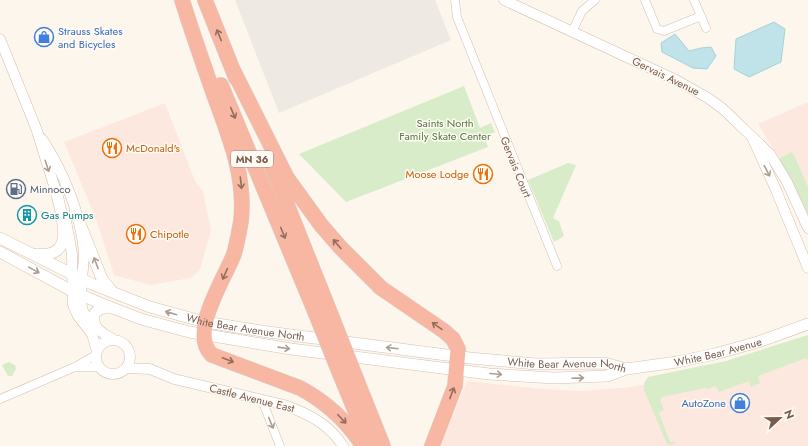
<svg xmlns="http://www.w3.org/2000/svg" width="808" height="446" viewBox="0 0 808 446" font-family="Jost,sans-serif">
<style>
.commercial{fill:#fde8e0}
.industrial{fill:#efe9e4}
.green{fill:#d8ecc9}
.water{fill:#bfe3e8;stroke:#a5d3da}
.lines{fill:none;stroke-linecap:round;stroke-linejoin:round}
.minor-casing{stroke:#d1beb0;stroke-width:9}
.tertiary-casing{stroke:#d1beb0;stroke-width:11}
.secondary-casing{stroke:#d6c0b0;stroke-width:12}
.motorway-casing{stroke:#dad1cd;stroke-width:16}
.minor{stroke:#fff;stroke-width:8}
.tertiary{stroke:#fff;stroke-width:10}
.secondary{stroke:#fff;stroke-width:11}
.motorway{stroke:#f7b7a3;stroke-width:15}
.motorway-bridge-casing{stroke:#dad1cd;stroke-width:16;stroke-linecap:butt}
.motorway-bridge{stroke:#f7b7a3;stroke-width:15}
.oneway{stroke:#936e5e}
.oneway2{stroke:#af9d94}
.labels{text-anchor:middle;stroke-width:3;stroke-linejoin:round;paint-order:stroke}
.shield{fill:#fffaf3;stroke:#a28b7f;stroke-width:1}
.shield-label{font-size:10px;font-weight:bold;fill:#7a5c4d}
.shop-label{font-size:11px;fill:#366cbe;stroke:#fffaf3;text-anchor:start}
.street-label{font-size:11px;fill:#7a5c4d;stroke:#fffaf3}
.park-label{font-size:11px;fill:#537a41;stroke:#fffaf3}
.food-label{font-size:11px;fill:#c56008;stroke:#fffaf3;text-anchor:start}
.service-label{font-size:11px;fill:#4e5e75;stroke:#fffaf3;text-anchor:start}
.culture-label{font-size:11px;fill:#0d838f;stroke:#fffaf3;text-anchor:start}
</style>
<rect width="100%" height="100%" fill="#fdf6ec"/>
<path class="commercial" d="M808,102V217L795,184L758,124Z
M165,103L195,181L203,191L211,230L200,270L191,278L150,285L114,275L96,219L64,142Z
M808,341V446H440L467,381L542,389L580,391L623,388L672,380Z"/>
<path class="industrial" d="M235,0H435L451,40L279,113Z"/>
<path class="green" d="M464,86L480,128L491,123L495,132L484,137L488,147L346,202L299,154Z
M791,152L794,155L808,187V214L779,159Z
M568,163L576,165L553,218L559,221L564,236L554,242L528,180Z
M808,335V361L806,358L758,376L760,383L751,387L749,381L719,392L716,386L708,389L705,388L662,397L660,400L664,410L659,413L670,442H677L671,445L667,444L644,390V383L648,377L726,361Z
M9,362L15,365L16,369L12,376H8L2,365Z"/>
<path class="water" d="M774,22L785,29L781,62L749,77L734,69L736,39Z
M675,34L689,51L701,48L711,47L716,56L707,69L693,68L662,52L661,43Z"/>
<g class="lines">
<g class="minor-casing">
<path id="minor" d="M455,0L457,17L557,266
M645,0L657,29L664,31L701,16
M694,0L706,28
M572,32L582,11L595,0
M75,367H99
M0,399L75,367L96,355
M262,400L280,446"/>
</g>
<g class="tertiary-casing">
<path id="tertiary" d="M504,0L676,80L708,98L723,109L770,154L787,182L808,228
M0,39L36,128L58,198
M752,137L776,190L808,268
M42,139C63,171 81,213 84,253C84,269 78,297 83,311C88,323 103,334 114,340
M66,221L72,254L73,305L78,316L92,334L97,351
M96 357a17 17 0 1 1 34 0a17 17 0 1 1-34 0Z
M127,368L150,369L174,379L284,405C309,414 329,424 343,446"/>
</g>
<g class="secondary-casing">
<g id="secondary">
<path d="M75,211L102,279L111,290"/>
<path id="s1" d="M0,238L92,284L117,294L150,307L205,322L268,332L470,358L537,364L605,363L626,369"/>
<path id="s2" d="M0,252L72,291L100,303L141,319L189,332L291,349L489,374L554,378L607,376L626,369L677,362L715,354L758,342L808,324"/>
<path d="M37,254C78,259 61,213 56,191"/>
<path d="M96,327C89,314 97,308 110,307"/>
</g>
</g>
<g class="motorway-casing">
<path id="motorway" d="M182,0C192,32 203,63 214,95C229,136 246,177 241,221C239,232 237,244 234,254C225,278 188,333 212,355L300,388C326,402 347,421 363,446
M205,0L236,78
M233,70L287,178L321,225L340,247L381,288L444,331L453,339L458,349L455,386L432,446
M221,85L318,319
M272,167L333,320
M340,374L368,442
M355,376L383,446"/>
</g>
<use href="#minor" class="minor"/>
<use href="#tertiary" class="tertiary"/>
<use href="#secondary" class="secondary"/>
<use href="#motorway" class="motorway"/>
<g class="motorway-bridge-casing">
<path id="motorway-bridge" d="M318,319L340,374
M333,320L355,376"/>
</g>
<use href="#motorway-bridge" class="motorway-bridge"/>
</g>
<defs><path id="oneway-shaft" d="M-6 0H5M1.5-3L5.5 0L1.5 3" fill="none" stroke-width="1.6" stroke-linecap="round" stroke-linejoin="round"/></defs>
<g class="oneway">
<use href="#oneway-shaft" transform="translate(219 35) rotate(-112)"/>
<use href="#oneway-shaft" transform="translate(233 113) rotate(67)"/>
<use href="#oneway-shaft" transform="translate(241 183) rotate(83)"/>
<use href="#oneway-shaft" transform="translate(283 233) rotate(68)"/>
<use href="#oneway-shaft" transform="translate(337 244) rotate(-131)"/>
<use href="#oneway-shaft" transform="translate(225 274) rotate(114)"/>
<use href="#oneway-shaft" transform="translate(437 326) rotate(-145)"/>
<use href="#oneway-shaft" transform="translate(228 360) rotate(21)"/>
<use href="#oneway-shaft" transform="translate(452 393) rotate(-69)"/>
<use href="#oneway-shaft" transform="translate(342 419) rotate(46)"/>
</g>
<g class="oneway2">
<use href="#oneway-shaft" transform="translate(47 166) rotate(72)"/>
<use href="#oneway-shaft" transform="translate(767 171) rotate(63)"/>
<use href="#oneway-shaft" transform="translate(96 263) rotate(-111)"/>
<use href="#oneway-shaft" transform="translate(34 270) rotate(29)"/>
<use href="#oneway-shaft" transform="translate(171 313) rotate(-164)"/>
<use href="#oneway-shaft" transform="translate(284 348) rotate(8)"/>
<use href="#oneway-shaft" transform="translate(392 348) rotate(-173)"/>
<use href="#oneway-shaft" transform="translate(496 374) rotate(5)"/>
<use href="#oneway-shaft" transform="translate(578 378) rotate(-2)"/>
<use href="#oneway-shaft" transform="translate(271 423) rotate(68)"/>
</g>
<defs>
<g id="shop-ring" transform="scale(1)"><circle r="9.5" fill="#fffaf3" stroke="#3f7fe0" stroke-width="1.5"/><path d="M-5-2.5h2.3a2.7 3.5 0 0 1 5.4 0H5L5.5 6h-11ZM-1.5-2.5h3a1.5 2.3 0 0 0-3 0Z" fill="#3f7fe0"/></g>
<g id="restaurant-ring" transform="scale(1)"><circle r="9.5" fill="#fffaf3" stroke="#e8710a" stroke-width="1.5"/><path d="M-5-6h1v4h1v-4h1v4h1v-4h1v5L-1.5 .5V6h-2V.5L-5-1ZM5-6V6H3V1.5H1.5Q1.5-4 5-6Z" fill="#e8710a"/></g>
<g id="fuel-ring" transform="scale(1)"><circle r="9.5" fill="#fffaf3" stroke="#5c6f8a" stroke-width="1.5"/><path d="M-5.5-6h7V0h2V4h1.3V-2.5L3-4.5l.8-.8L6-3V5H2.5V1h-1V6h-7ZM-4.2-4.7v3.2H.2V-4.7Z" fill="#5c6f8a"/></g>
<g id="building-ring" transform="scale(1)"><circle r="9.5" fill="#fffaf3" stroke="#0f9aa8" stroke-width="1.5"/><path d="M-4-6H4V6H1V3H-1V6H-4ZM-2.5-4.3h1.7v1.8h-1.7ZM.8-4.3h1.7v1.8H.8ZM-2.5-1h1.7V.8h-1.7ZM.8-1h1.7V.8H.8Z" fill="#0f9aa8"/></g>
</defs>
<g fill-rule="evenodd">
<use href="#shop-ring" x="44" y="37"/>
<use href="#restaurant-ring" x="112" y="148"/>
<use href="#restaurant-ring" x="483" y="174"/>
<use href="#fuel-ring" x="16" y="189"/>
<use href="#building-ring" x="27" y="215"/>
<use href="#restaurant-ring" x="136" y="234"/>
<use href="#shop-ring" x="740" y="403"/>
</g>
<g class="labels">
<rect class="shield" x="231" y="151" width="42" height="16" rx="3"/>
<g class="shield-label">
<text x="252" y="163">MN 36</text>
</g>
<g class="shop-label">
<text x="58" y="35">Strauss Skates<tspan x="58" dy="13">and Bicycles</tspan></text>
<text x="726" y="407" text-anchor="end">AutoZone</text>
</g>
<g class="street-label">
<text transform="translate(666 76) rotate(26)" y="4">Gervais Avenue</text>
<text transform="translate(516 167) rotate(68)" y="4">Gervais Court</text>
<text dy="4" stroke="none"><textPath href="#s1" startOffset="263">White Bear Avenue North</textPath></text>
<text dy="4" stroke="none"><textPath href="#s2" startOffset="741">White Bear Avenue</textPath></text>
<text dy="4" stroke="none"><textPath href="#s1" startOffset="587">White Bear Avenue North</textPath></text>
<text transform="translate(252 398) rotate(14)" y="4">Castle Avenue East</text>
</g>
<g class="park-label">
<text x="445" y="127">Saints North<tspan x="445" dy="13">Family Skate Center</tspan></text>
</g>
<g class="food-label">
<text x="126" y="152">McDonald's</text>
<text x="469" y="178" text-anchor="end">Moose Lodge</text>
<text x="150" y="238">Chipotle</text>
</g>
<g class="service-label">
<text x="30" y="193">Minnoco</text>
</g>
<g class="culture-label">
<text x="41" y="219">Gas Pumps</text>
</g>
</g>
<g transform="translate(780 418) rotate(68)" stroke="#fffaf3" stroke-width="3" paint-order="stroke">
<path d="M0-3L7 15L0 10L-7 15Z" fill="#7a5c4d"/>
<text y="-6" font-size="11" font-weight="bold" text-anchor="middle" fill="#7a5c4d">N</text>
</g>
</svg>
